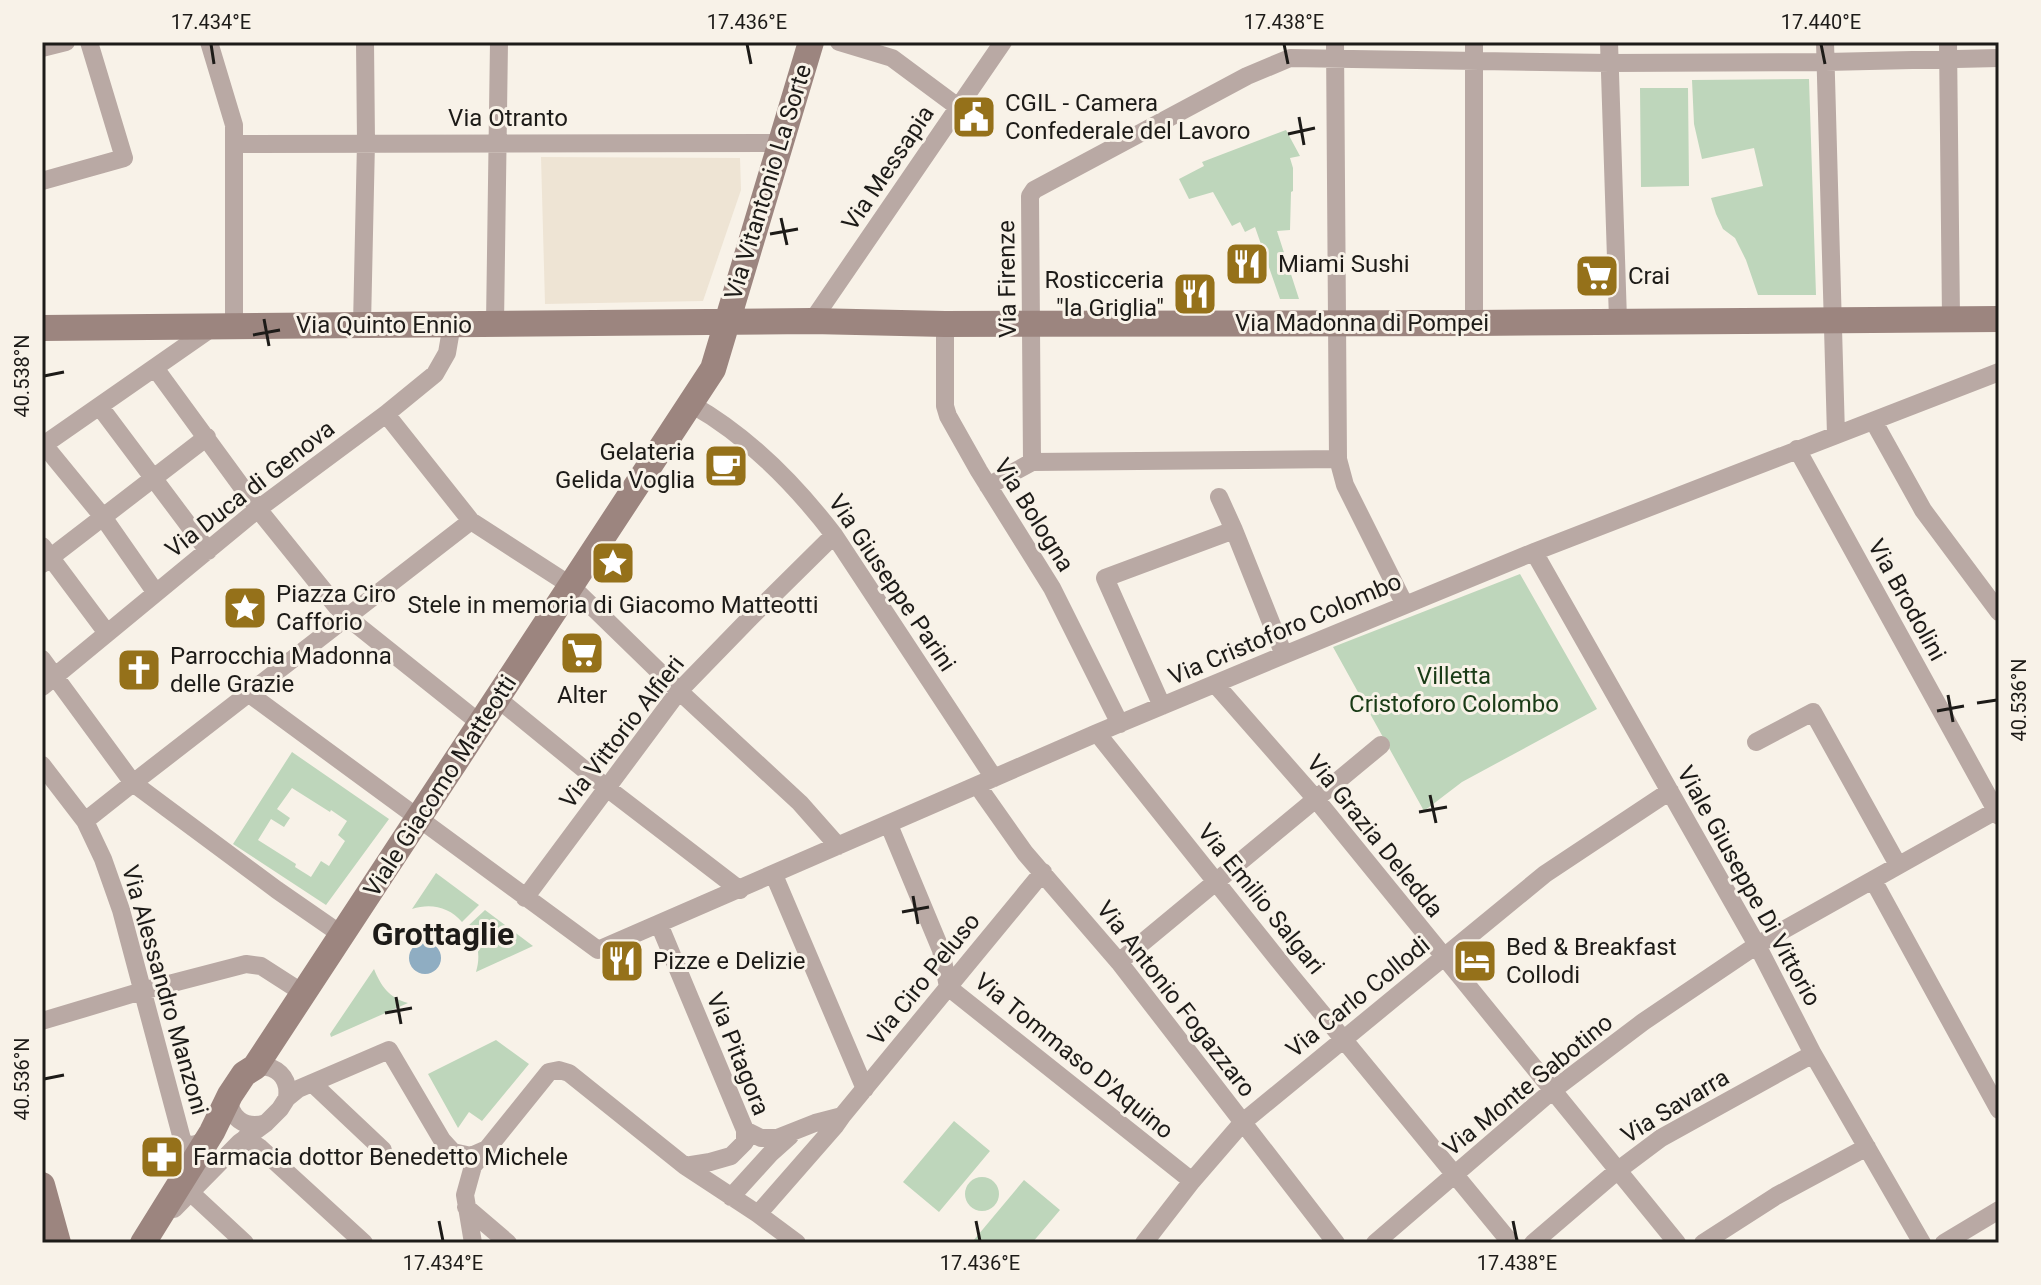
<svg xmlns="http://www.w3.org/2000/svg" width="2041" height="1285" viewBox="0 0 2041 1285" font-family="Roboto,sans-serif">
<style>
.built{fill:#eee4d4}
.green{fill:#bed6bb;fill-rule:evenodd}
.water{fill:#8fadc2}
.lines{fill:none;stroke-linecap:round;stroke-linejoin:round}
.street{stroke:#b9a9a4;stroke-width:18}
.secondary{stroke:#9c857f;stroke-width:26}
.ticks{fill:none;stroke:#1d1b18;stroke-width:3}
.labels{text-anchor:middle;stroke-width:6;stroke-linejoin:round;paint-order:stroke}
.poi-label{font-size:24px;fill:#1d1b18;stroke:#f8f2e8;text-anchor:start}
.street-label{font-size:24px;fill:#1d1b18;stroke:#f8f2e8}
.park-label{font-size:24px;fill:#193b16;stroke:#f8f2e8}
.district-label{font-size:32px;font-weight:bold;fill:#1d1b18;stroke:#f8f2e8}
.neatline{fill:none;stroke:#1d1b18;stroke-width:3}
.ticks-label{font-size:20px;text-anchor:middle;fill:#1d1b18}
</style>
<rect width="100%" height="100%" fill="#f8f2e8"/>
<path class="built" d="M541,157L740,158L741,190L703,301L545,304Z"/>
<path class="green" d="M1809,79L1816,295H1758L1746,260L1735,238L1723,229L1716,214L1711,198L1763,186L1754,148L1702,159L1694,124L1692,80Z
M1640,88H1688L1689,186L1641,187Z
M1286,130L1300,156L1290,158L1293,168V191L1291,192L1290,230L1277,231L1299,299H1280L1255,227L1245,232L1240,222L1232,226L1213,192L1189,199L1179,179L1204,166L1202,162Z
M1520,574L1597,709L1462,782L1424,811L1333,647Z
M292,752L389,819L326,905L233,844ZM292,788L330,812L331,810L347,821L338,835L345,841L329,866L321,861L311,877L295,867L296,864L258,840L271,819L284,827L290,818L277,809Z
M436,873L479,905L462,922C449,907 431,903 412,909Z
M485,910L533,946L476,972C481,955 478,941 467,927Z
M374,969C381,986 389,998 408,1003L331,1037L330,1034Z
M496,1040L529,1064L482,1121L469,1112L458,1128L428,1074Z
M954,1121L990,1151L939,1212L903,1182Z
M965 1194a17 17 0 1 1 34 0a17 17 0 1 1-34 0Z
M1024,1180L1060,1210L1032,1243H976L973,1241Z"/>
<path class="water" d="M409 958a16 16 0 1 1 32 0a16 16 0 1 1-32 0Z"/>
<g class="lines">
<path class="street" d="M209,42L234,125V326
M839,42L892,58L958,107
M1335,42L1338,459L1345,485L1405,605
M1609,42L1618,320
M1825,42L1836,435
M1948,42L1951,319
M42,48L66,42
M235,144L780,143
M42,181L124,158L89,42
M812,321L1003,42
M1474,323V42
M495,324L499,42
M945,324V406L948,416L979,471L1052,588L1120,724
M362,325L366,142L365,42
M155,368L258,509L337,607L347,617L481,724
M691,404C748,436 795,484 834,535L994,778
M100,407L208,551
M386,414L471,521L570,585L679,691L800,803L838,846
M1874,422L1923,510L1999,612
M44,445L103,517L156,593
M42,446L213,327
M1797,449L1999,816
M1338,459L1032,462L1030,196L1034,190L1247,76L1290,58L1610,63L1826,62L1999,58
M988,486L1032,462
M1219,497L1234,530
M42,546L107,633
M1534,552L1757,945L1813,1054L1922,1243
M42,564L207,437
M42,659L133,783L85,821L42,765
M1216,685L1315,798L1677,1243
M42,687L258,509L386,414L435,374L447,353L452,324
M248,693L598,950L1097,733L1284,655L1534,552L1999,372
M498,699L607,788L740,890
M1162,706L1105,578L1234,530L1284,655
M1097,733L1288,972L1511,1243
M1756,742L1813,712L1898,865
M977,785L1025,853L1119,962L1336,1243
M85,821L103,859L121,910L182,1139L186,1144C196,1147 203,1141 210,1134
M889,825L941,950L948,987L1192,1181
M774,875L865,1089
M1873,880L1999,1110
M525,898L679,691L750,618L834,535
M659,924L745,1130V1142L731,1156L710,1162L685,1166
M342,935L277,890L133,783L471,521
M1119,962L1381,745
M42,1021L142,991L246,964L261,966L303,993
M255,1067C276,1064 290,1077 287,1098
M312,1083L383,1150
M230,1095C227,1117 245,1130 266,1123
M842,1116L1043,872
M745,1130L761,1138H777L815,1123L842,1116L835,1126L758,1214
M245,1138L259,1147L364,1243
M190,1192L245,1243
M731,1197L771,1153L790,1136
M466,1207L508,1243
M174,1209L239,1143L266,1123L280,1109L287,1098L298,1089L389,1050L442,1140L453,1152L471,1156L487,1149L549,1072L559,1070L569,1073L685,1166L758,1214L797,1243
M473,1243L465,1195L473,1166L487,1149
M1144,1243L1192,1181L1243,1122L1545,874L1670,791
M1375,1243L1553,1090L1643,1022L1757,945L1999,809
M1533,1243L1617,1171L1661,1138L1813,1054
M1703,1243L1776,1196L1867,1147
M1944,1243L1999,1210"/>
<path class="secondary" d="M42,328L812,321L945,324L1474,323L1999,319
M42,1185L58,1243
M143,1243L212,1132L230,1095L244,1074L255,1067L713,369L811,42"/>
</g>
<path class="ticks" d="M211,44L214,64M747,44L751,64M1284,44L1288,64M1821,44L1825,64M1299,117L1304,145M1288,134L1315,128M781,218L787,245M770,234L798,229M264,319L269,346M253,335L280,330M44,376L64,372M1948,695L1953,722M1977,703L1997,700M1937,711L1964,706M1430,795L1436,823M1419,812L1447,807M913,896L918,924M902,912L929,907M396,997L401,1024M385,1013L412,1008M44,1079L64,1075M439,1221L443,1241M976,1221L980,1241M1513,1221L1517,1241"/>
<defs>
<g id="civic-square" transform="scale(2.3)"><rect x="-9" y="-9" width="18" height="18" rx="4" fill="#95711a" stroke="#f8f2e8"/><path d="M-.6-6.5H3V-4.5H.6V-3L4-1V1h2V6H-6V1h2V-1L-.6-3ZM-1.2 2.5V6h2.4V2.5Z" fill="#fff"/></g>
<g id="restaurant-square" transform="scale(2.3)"><rect x="-9" y="-9" width="18" height="18" rx="4" fill="#95711a" stroke="#f8f2e8"/><path d="M-5-6h1v4h1v-4h1v4h1v-4h1v5L-1.5 .5V6h-2V.5L-5-1ZM5-6V6H3V1.5H1.5Q1.5-4 5-6Z" fill="#fff"/></g>
<g id="supermarket-square" transform="scale(2.3)"><rect x="-9" y="-9" width="18" height="18" rx="4" fill="#95711a" stroke="#f8f2e8"/><path d="M-6-5.5h2.5l.6 2H6L4.5 2H-2.5L-4.4-4H-6ZM-1.5 3.2a1.3 1.3 0 1 0 .1 0ZM3 3.2a1.3 1.3 0 1 0 .1 0Z" fill="#fff"/></g>
<g id="cafe-square" transform="scale(2.3)"><rect x="-9" y="-9" width="18" height="18" rx="4" fill="#95711a" stroke="#f8f2e8"/><path d="M-5.5-4.5H6V0H3Q3 3.5 0 3.5H-2.5Q-5.5 3.5-5.5 0ZM3-3.2v2h1.7v-2ZM-6 4.5H4V6H-6Z" fill="#fff"/></g>
<g id="sight-square" transform="scale(2.3)"><rect x="-9" y="-9" width="18" height="18" rx="4" fill="#95711a" stroke="#f8f2e8"/><path d="M0-6L1.8-2.2L6-1.7L2.9 1.2L3.7 5.4L0 3.3L-3.7 5.4L-2.9 1.2L-6-1.7L-1.8-2.2Z" fill="#fff"/></g>
<g id="church-square" transform="scale(2.3)"><rect x="-9" y="-9" width="18" height="18" rx="4" fill="#95711a" stroke="#f8f2e8"/><path d="M-1.2-6h2.4v3.5h3.3v2.4h-3.3V6h-2.4V-.1h-3.3v-2.4h3.3Z" fill="#fff"/></g>
<g id="hotel-square" transform="scale(2.3)"><rect x="-9" y="-9" width="18" height="18" rx="4" fill="#95711a" stroke="#f8f2e8"/><path d="M-6-4.5h1.5V1H6V5H4.5V3h-9V5H-6ZM-4 0a1.8 1.8 0 1 1 3.6 0ZM.5 0V-2.5h3Q6-2.5 6 0Z" fill="#fff"/></g>
<g id="pharmacy-square" transform="scale(2.3)"><rect x="-9" y="-9" width="18" height="18" rx="4" fill="#95711a" stroke="#f8f2e8"/><path d="M-2-6h4v4h4v4h-4v4h-4v-4h-4v-4h4Z" fill="#fff"/></g>
</defs>
<g fill-rule="evenodd">
<use href="#civic-square" x="974" y="117"/>
<use href="#restaurant-square" x="1247" y="264"/>
<use href="#supermarket-square" x="1597" y="276"/>
<use href="#restaurant-square" x="1195" y="294"/>
<use href="#cafe-square" x="726" y="466"/>
<use href="#sight-square" x="613" y="563"/>
<use href="#sight-square" x="245" y="608"/>
<use href="#supermarket-square" x="582" y="653"/>
<use href="#church-square" x="139" y="670"/>
<use href="#restaurant-square" x="622" y="961"/>
<use href="#hotel-square" x="1475" y="961"/>
<use href="#pharmacy-square" x="162" y="1157"/>
</g>
<g class="labels">
<g class="poi-label">
<text x="1005" y="111">CGIL - Camera<tspan x="1005" dy="28">Confederale del Lavoro</tspan></text>
<text x="1278" y="272">Miami Sushi</text>
<text x="1628" y="284">Crai</text>
<text x="1164" y="288" text-anchor="end">Rosticceria<tspan x="1164" dy="28">"la Griglia"</tspan></text>
<text x="695" y="460" text-anchor="end">Gelateria<tspan x="695" dy="28">Gelida Voglia</tspan></text>
<text x="276" y="602">Piazza Ciro<tspan x="276" dy="28">Cafforio</tspan></text>
<text x="613" y="613" text-anchor="middle">Stele in memoria di Giacomo Matteotti</text>
<text x="170" y="664">Parrocchia Madonna<tspan x="170" dy="28">delle Grazie</tspan></text>
<text x="582" y="703" text-anchor="middle">Alter</text>
<text x="1506" y="955">Bed &amp; Breakfast<tspan x="1506" dy="28">Collodi</tspan></text>
<text x="653" y="969">Pizze e Delizie</text>
<text x="193" y="1165">Farmacia dottor Benedetto Michele</text>
</g>
<g class="street-label">
<text x="508" y="126">Via Otranto</text>
<text transform="translate(888 168) rotate(-56)" y="8">Via Messapia</text>
<text transform="translate(768 182) rotate(-73)" y="8">Via Vitantonio La Sorte</text>
<text transform="translate(1007 279) rotate(-91)" y="8">Via Firenze</text>
<text x="1362" y="331">Via Madonna di Pompei</text>
<text x="384" y="333">Via Quinto Ennio</text>
<text transform="translate(250 489) rotate(-38)" y="8">Via Duca di Genova</text>
<text transform="translate(1034 515) rotate(58)" y="8">Via Bologna</text>
<text transform="translate(892 583) rotate(56)" y="8">Via Giuseppe Parini</text>
<text transform="translate(1907 600) rotate(61)" y="8">Via Brodolini</text>
<text transform="translate(1285 629) rotate(-23)" y="8">Via Cristoforo Colombo</text>
<text transform="translate(622 732) rotate(-52)" y="8">Via Vittorio Alfieri</text>
<text transform="translate(440 786) rotate(-57)" y="8">Viale Giacomo Matteotti</text>
<text transform="translate(1375 836) rotate(51)" y="8">Via Grazia Deledda</text>
<text transform="translate(1749 886) rotate(61)" y="8">Viale Giuseppe Di Vittorio</text>
<text transform="translate(1261 899) rotate(51)" y="8">Via Emilio Salgari</text>
<text transform="translate(924 979) rotate(-51)" y="8">Via Ciro Peluso</text>
<text transform="translate(165 990) rotate(74)" y="8">Via Alessandro Manzoni</text>
<text transform="translate(1358 997) rotate(-39)" y="8">Via Carlo Collodi</text>
<text transform="translate(1176 999) rotate(52)" y="8">Via Antonio Fogazzaro</text>
<text transform="translate(738 1054) rotate(68)" y="8">Via Pitagora</text>
<text transform="translate(1074 1056) rotate(39)" y="8">Via Tommaso D'Aquino</text>
<text transform="translate(1528 1085) rotate(-39)" y="8">Via Monte Sabotino</text>
<text transform="translate(1675 1106) rotate(-31)" y="8">Via Savarra</text>
</g>
<g class="park-label">
<text x="1454" y="684">Villetta<tspan x="1454" dy="28">Cristoforo Colombo</tspan></text>
</g>
<g class="district-label">
<text x="443" y="945">Grottaglie</text>
</g>
</g>
<rect width="2041" height="1285" fill="none" stroke="#f8f2e8" stroke-width="88"/>
<rect x="44" y="44" width="1953" height="1197" class="neatline"/>
<g class="ticks-label">
<text x="211" y="29">17.434°E</text>
<text x="747" y="29">17.436°E</text>
<text x="1284" y="29">17.438°E</text>
<text x="1821" y="29">17.440°E</text>
<text transform="translate(22 376) rotate(-90)" y="7">40.538°N</text>
<text transform="translate(2019 700) rotate(-90)" y="7">40.536°N</text>
<text transform="translate(22 1079) rotate(-90)" y="7">40.536°N</text>
<text x="443" y="1270">17.434°E</text>
<text x="980" y="1270">17.436°E</text>
<text x="1517" y="1270">17.438°E</text>
</g>
</svg>
